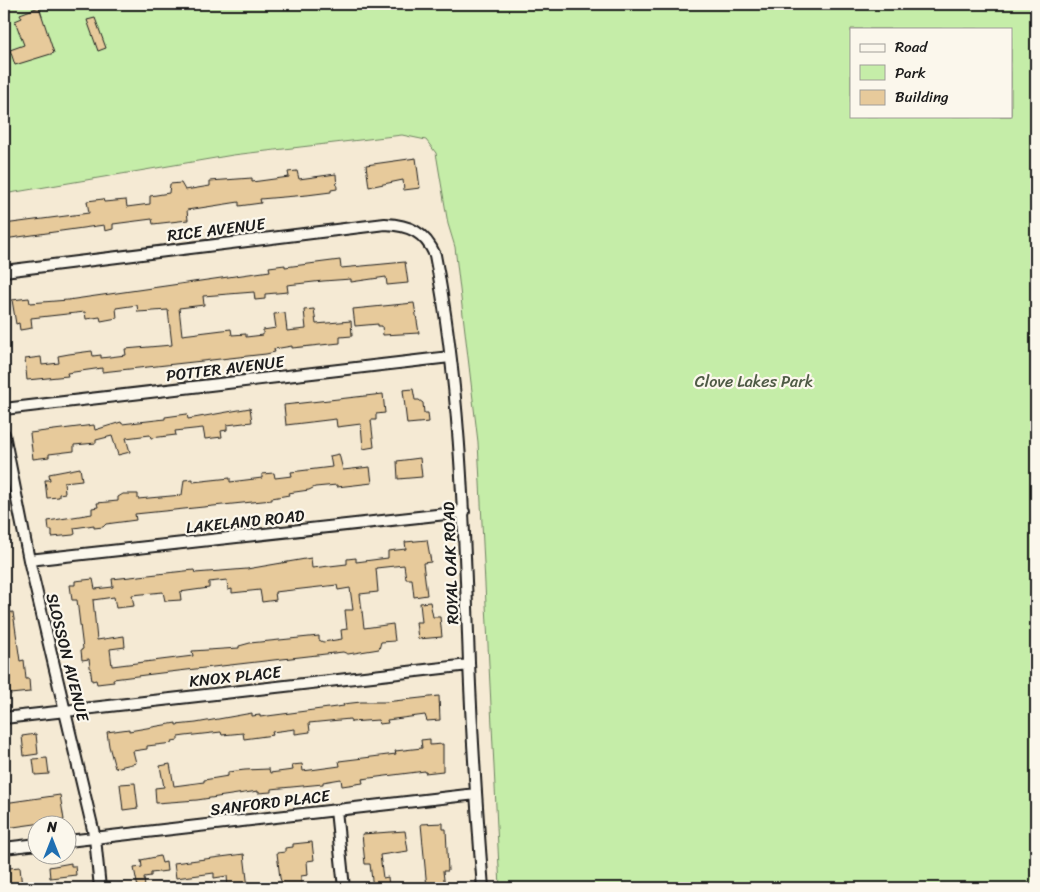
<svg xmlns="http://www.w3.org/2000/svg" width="1040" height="892" viewBox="0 0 1040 892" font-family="Sriracha,sans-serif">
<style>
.green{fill:#c5eda8;stroke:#708462;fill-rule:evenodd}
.building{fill:#e7ca9b;stroke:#1c1c1c;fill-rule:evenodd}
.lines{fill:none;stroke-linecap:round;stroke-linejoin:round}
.minor-casing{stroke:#1c1c1c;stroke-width:14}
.minor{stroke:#fbf7ec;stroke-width:10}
.labels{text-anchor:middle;stroke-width:4.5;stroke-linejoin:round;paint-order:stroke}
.street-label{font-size:16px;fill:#1c1c1c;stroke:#fbf7ec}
.park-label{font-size:16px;fill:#4f5b46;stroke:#fbf7ec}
</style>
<rect width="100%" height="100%" fill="#f5ead4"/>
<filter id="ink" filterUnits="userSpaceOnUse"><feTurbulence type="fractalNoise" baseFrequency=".02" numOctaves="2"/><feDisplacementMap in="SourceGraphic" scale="10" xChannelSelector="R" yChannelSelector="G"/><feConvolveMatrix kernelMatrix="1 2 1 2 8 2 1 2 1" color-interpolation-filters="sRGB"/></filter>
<g filter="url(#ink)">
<path class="green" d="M4,4H1036V888H500L478,442L455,247L448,224L436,153L426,140L402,135L233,155L4,194ZM851,29H1011V116H851Z"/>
<path class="building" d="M39,7L54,53L15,65L10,50L24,45L15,21L22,18L20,14Z
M95,18L106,48L98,51L87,20Z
M416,158L420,188L404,190L403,180L369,187L366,165Z
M297,171L299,179L336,174L337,189L331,190V192L307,195L260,199L261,203L239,206V202L187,210L188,220L153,224L152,219L113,224V229L105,231L104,225L4,239V224L89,213L87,201L103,199L104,202L126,200L127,207L150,204V196L169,193L170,184L181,183L185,190L210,186V181L252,178V182L289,177L288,172Z
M340,260L341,268L405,262L408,283L387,285L386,277L351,282V279L323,281L287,285L288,292L265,294V299L255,300L254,292L203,296L204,305L179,308L182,335L231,329L232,335L246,334V337L263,335V330L276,328L274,314L285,313L287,331L306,329L304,310L314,309L316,324L351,321L352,336L340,337V343L292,348V346L274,349L275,352L266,354L102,372V368L67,373L68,376L27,380L25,359L41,357L42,365L59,363L58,356L69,354L92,351L93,356L101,355V358L126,355L125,349L172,345L168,310L138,312L137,305L116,308L117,318L101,321L100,317L86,319L85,312L31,318L32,328L20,330L19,323L16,324L12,300L29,298L30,303L68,300L270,271L269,267L285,265V267Z
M414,303L419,333L383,335L382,326H378V324L355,326L353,309Z
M413,389L415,400H419L423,403L424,413H428L429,422L407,424L403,390Z
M383,394L385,413L376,414V420H371L374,447L363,449L361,424L337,427L336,419L286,425L284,405Z
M250,408L252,422L227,425V430L221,431L222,437L205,439L203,428L175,431L176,435L151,438L150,435L126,438L130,452L118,455L112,436L96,440V443L74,445V451L49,454V457L33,459L30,433L94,425L95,430L121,422L122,424L165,419V417L187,414L188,419Z
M339,454L343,470L370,467L372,483L337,487V485L315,487L309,490L288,493L289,495L272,498V500L135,514L136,520L106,524L103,527L94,528V525L74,528L75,534L73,535L52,537V530H49L48,521L92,514V508L98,507L97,503L118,501V497L123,494H138V499L182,495L184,480L193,479V482L230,478V482L262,478V474L274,473L275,478L292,476L291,472L332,467L330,456Z
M420,458L422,477L398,479L397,461Z
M80,468L82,480L64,482L65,493L59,494V497L47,498L45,480H50L49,474Z
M427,540L431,562L423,563L427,595L414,597L412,579H406L404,565L376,568L378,592L360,594L364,628L393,624L395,641L381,642L379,649L348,654L343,652L161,673L113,679L114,682L97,684L96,680L92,681L89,659L82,660L81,650L83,649L77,600H72L70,585H75V581L93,579L95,589L113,587L112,579L194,570L195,573L247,569L311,558L312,568L347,564V559L356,558V562L388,558V551L406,549L405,542ZM227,580L228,590L232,589V593L260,590L262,602L276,600L275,592L337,585L338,590L350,588L353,610H345L347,629L341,630L342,639L323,642L319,640V636L250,643L239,646V648L192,651L193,656L112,666L110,649L125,647L124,636L97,640L93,600L114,597L116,608L134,606L132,595L163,592L165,601L181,600L180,592L209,588V582Z
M430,602L433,617H440L442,637L418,639L416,622H422L420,603Z
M13,612L20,661L24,660L26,679H29L30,692L10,694L7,670L4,671V613Z
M439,696L440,720L427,721L425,715L387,720L388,723L379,724L378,720L351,722L350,719L309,723L310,732L295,734V729L272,732L273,735L244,739L243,733L222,735L221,732L185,736L178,737V740L172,741L173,743L147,746V749L133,751L136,763L115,768L109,746L107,732L129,729V731L176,723V725L196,723L252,713V716L260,715V717L344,706L343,704L361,702H385Z
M36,734L38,754L24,756L22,736Z
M430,739V745L443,744V771L425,773V771L362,779L363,783L342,786L341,779L323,782V784L271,789V792L258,793V791L197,800L156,803L155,788L164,787L160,766L170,764L174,786L204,782V780L228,776V772L245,770L269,769L270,773L293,770L292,765L302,764L303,771L340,766L339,761L396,754L395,751L422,748L421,740Z
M47,758L49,774L35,775L33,759Z
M135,783L138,808L123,810L120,784Z
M60,795L64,820L6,828L4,803Z
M443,823V829H446L448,871H443L445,888H427L421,824Z
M405,831L408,851L380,855L383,878L388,877L389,888H373L370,864H365L362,834Z
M312,842L314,860L307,861L308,875L301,876V885L283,886L280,878L277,853L285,852V848L293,847V844Z
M244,854L248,888H228L227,876L214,878V873L176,878L174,863Z
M160,856L162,863L166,862L167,871L151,873V876L144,877L145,888H138L134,868L142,867L141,860Z
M71,863V866H75L76,875L50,878L49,867Z
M20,867L22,888H4V873L9,872V868Z"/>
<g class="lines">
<g class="minor-casing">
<path id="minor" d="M4,271L385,224C409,225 425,232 435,255C461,388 464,526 469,662C472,737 477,813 483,888
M4,409L450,357
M4,434L29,560L95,838L100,888
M29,560L464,512
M4,718L469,665
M336,810L344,888
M68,841L476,794
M4,848L38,844"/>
</g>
<use href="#minor" class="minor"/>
</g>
</g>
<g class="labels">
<g class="street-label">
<text transform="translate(216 229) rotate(-7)" y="6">RICE AVENUE</text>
<text transform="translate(225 368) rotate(-7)" y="6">POTTER AVENUE</text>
<text transform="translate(245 521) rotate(-6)" y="6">LAKELAND ROAD</text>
<text transform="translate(450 563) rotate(-92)" y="6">ROYAL OAK ROAD</text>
<text transform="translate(68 657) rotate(76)" y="6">SLOSSON AVENUE</text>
<text transform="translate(235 676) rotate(-6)" y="6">KNOX PLACE</text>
<text transform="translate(270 802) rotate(-7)" y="6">SANFORD PLACE</text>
</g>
<g class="park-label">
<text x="754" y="387">Clove Lakes Park</text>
</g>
</g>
<rect width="1040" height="892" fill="none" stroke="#fbf7ec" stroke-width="20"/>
<rect x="10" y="10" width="1020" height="872" fill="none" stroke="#1c1c1c" stroke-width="2" filter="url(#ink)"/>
<rect x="850" y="28" width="162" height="90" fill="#fbf7ec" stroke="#a29f99"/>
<rect x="860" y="44" width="25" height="8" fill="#fbf7ec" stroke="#a29f99"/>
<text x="895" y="52" font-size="15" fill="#1c1c1c">Road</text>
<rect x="860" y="65" width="25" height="15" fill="#c5eda8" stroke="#a29f99"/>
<text x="895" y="78" font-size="15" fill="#1c1c1c">Park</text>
<rect x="860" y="90" width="25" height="15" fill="#e7ca9b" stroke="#a29f99"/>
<text x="895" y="102" font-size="15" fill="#1c1c1c">Building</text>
<g transform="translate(52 840)"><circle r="24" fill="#fbf7ec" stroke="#a29f99"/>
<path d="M0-4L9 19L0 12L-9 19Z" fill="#1f6fb2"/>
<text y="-8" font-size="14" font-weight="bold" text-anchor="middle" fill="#1c1c1c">N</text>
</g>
</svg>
